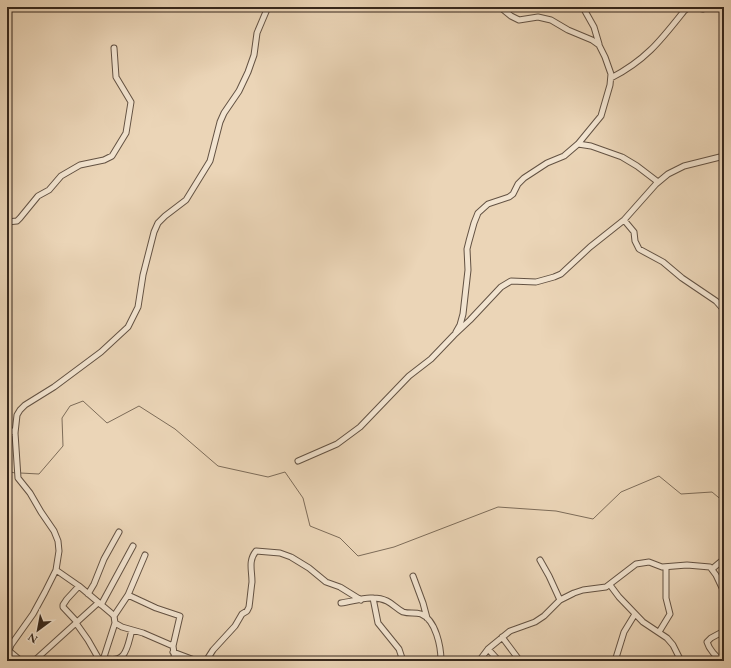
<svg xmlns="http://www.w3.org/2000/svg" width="731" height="668" viewBox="0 0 731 668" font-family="'EB Garamond',serif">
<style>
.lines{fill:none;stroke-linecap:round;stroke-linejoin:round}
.stream{stroke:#7d6c59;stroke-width:1}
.minor-casing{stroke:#635243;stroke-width:7}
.minor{stroke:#f2e4d0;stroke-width:5}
</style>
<rect width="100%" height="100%" fill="#ebd5b7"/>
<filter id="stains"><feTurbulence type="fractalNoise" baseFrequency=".005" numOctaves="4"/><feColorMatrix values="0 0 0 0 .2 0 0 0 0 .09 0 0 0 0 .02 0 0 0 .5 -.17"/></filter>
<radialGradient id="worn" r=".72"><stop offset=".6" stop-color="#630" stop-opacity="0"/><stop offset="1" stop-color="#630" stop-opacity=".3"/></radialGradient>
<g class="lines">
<path class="stream" d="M7,466L11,472L15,473
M20,473L39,474L63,446L62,418L70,406L83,401L107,423L139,406L175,429L218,466L268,477L285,472L303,498L310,526L340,538L358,556L394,547L498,507L556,511L593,519L621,492L659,476L681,494L712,492L724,502"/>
<g class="minor-casing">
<path id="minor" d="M585,7V11L594,27L599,44
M694,7L703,9L708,7
M611,78C646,60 661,40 684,11L689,7
M578,144L591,146L622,157L637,166L658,182
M624,220L634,232L635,241L639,249L663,262L682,278L716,301L724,310
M7,222L17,221L20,218L38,196L49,190L61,176L80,165L104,160L112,156L126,133L131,102L116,77L114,48
M456,332L460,325L463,314L468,270L467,249L469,241L474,223L478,213L488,204L509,197L513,194L518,184L524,178L547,163L564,156L578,144L601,116L610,85L611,74L605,57L599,45L592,40L568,30L551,20L538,17L519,20L511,16L500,7
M7,428L15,433
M298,461L337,444L360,427L409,376L431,359L454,335L470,320L501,287L511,281L536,282L554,277L561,274L590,247L624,220L656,184L668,174L684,166L724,156
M540,560L549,576L560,600
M712,569L724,559
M56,570L79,586L111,613L114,616L115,623L122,627L143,633L173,646
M413,576L423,603L427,618
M610,585L619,597L643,622L667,638L673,645L681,661
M88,594L94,584L104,559L119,532
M128,595L156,608L180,616L173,646L175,661
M373,598L378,623L399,649L403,661
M341,603C356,601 373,594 387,601C393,604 397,609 403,612C409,614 415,612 421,614C436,620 441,647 441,661
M101,605L133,546
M114,616L128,595L145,555
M77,622L63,607V605L67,599L79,586
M76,623L88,640L100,661
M659,632L670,614L666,598V567
M502,637L520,661
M488,649L499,661
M9,651L21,661
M173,652L197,661
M7,656L11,645L33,614L45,592L56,570L59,551L58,541L54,531L41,512L30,493L18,478L15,433L17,415L20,410L25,405L54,387L101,352L128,327L138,307L143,275L154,232L158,223L165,216L186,200L210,161L220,122L224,113L239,91L248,72L254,55L257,33L268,7
M103,658C127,665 127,647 132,630
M103,660L115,623
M34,661L98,603
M206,661L213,650L235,626L242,614L247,611L249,607C250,600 251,589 252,582C252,570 248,561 256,551L280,553L291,557L309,568L326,582L340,587L361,600
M479,661L488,649L510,631L535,622L544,616L560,600L574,593L583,590L606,587L636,564L649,562L662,567L687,565L710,567L716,575L724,592
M615,661L624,632L635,614
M722,661C716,657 709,649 707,642L711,638L724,631"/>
</g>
<use href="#minor" class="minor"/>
</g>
<rect width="731" height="668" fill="none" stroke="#ebd5b7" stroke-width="24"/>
<rect x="8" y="8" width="715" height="652" fill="none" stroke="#36271c" stroke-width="2"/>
<rect x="12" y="12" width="707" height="644" fill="none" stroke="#36271c"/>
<g transform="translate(38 630) rotate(212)" stroke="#f2e4d0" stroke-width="3" paint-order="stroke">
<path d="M0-3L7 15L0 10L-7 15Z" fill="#36271c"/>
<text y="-6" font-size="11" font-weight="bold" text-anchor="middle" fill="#36271c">N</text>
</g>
<rect width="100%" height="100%" filter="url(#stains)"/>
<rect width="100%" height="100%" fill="url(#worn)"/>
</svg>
